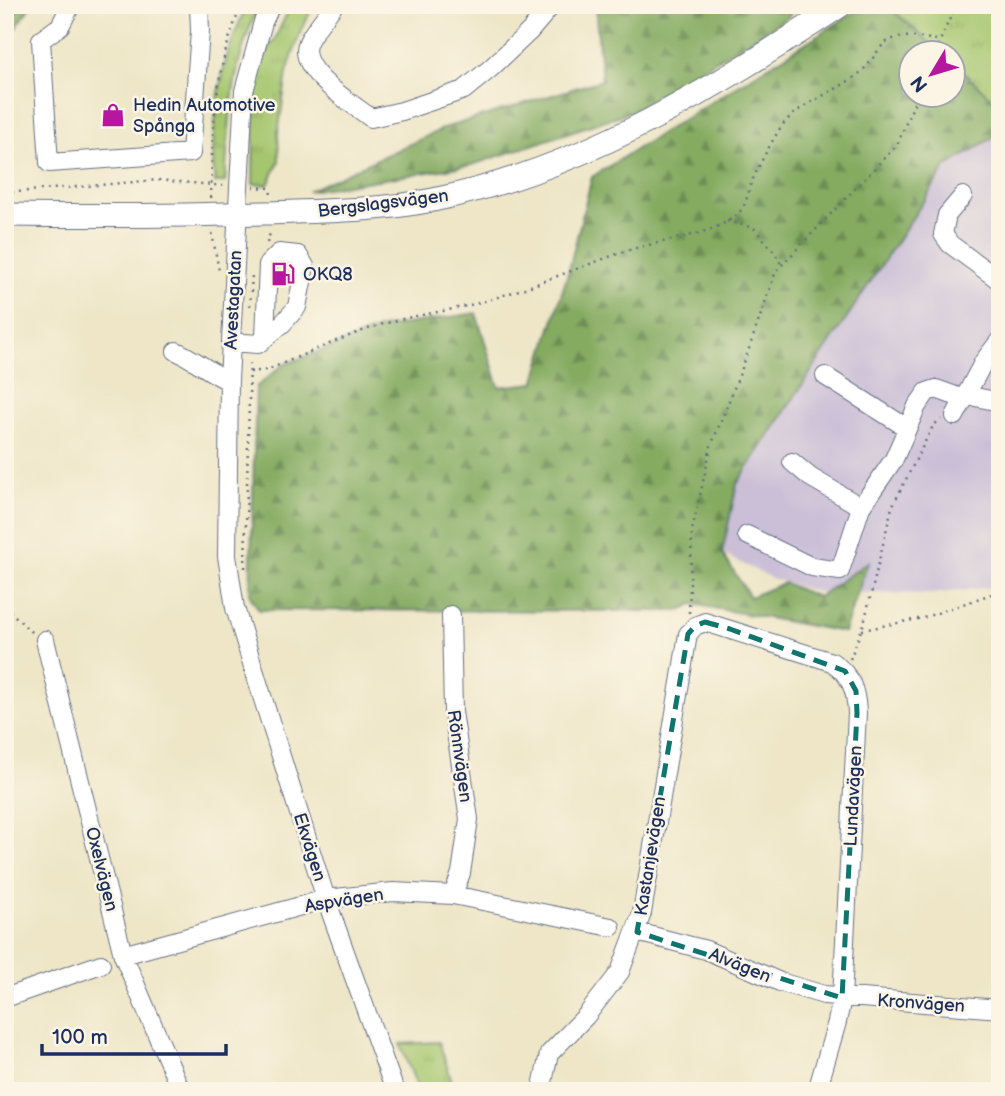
<svg xmlns="http://www.w3.org/2000/svg" width="1005" height="1096" viewBox="0 0 1005 1096" font-family="'Balsamiq Sans',sans-serif">
<style>
.industrial{fill:#cabfd7}
.grass{fill:url(#grass-tufts);stroke:#607a66;stroke-width:2}
.forest{fill:url(#forest-firs);stroke:#506d60;stroke-width:2}
.lines{fill:none;stroke-linecap:round;stroke-linejoin:round}
.minor-casing{stroke:#656f83;stroke-width:20}
.major-casing{stroke:#656f83;stroke-width:25}
.path{stroke:#656f83;stroke-width:2.5;stroke-dasharray:2 5;stroke-linecap:butt}
.minor{stroke:#fff;stroke-width:18}
.major{stroke:#fff;stroke-width:23}
.marked{fill:none;stroke:#0f766e;stroke-width:5;stroke-dasharray:14 9;stroke-linejoin:round}
.labels{text-anchor:middle;stroke-width:5;stroke-linejoin:round;paint-order:stroke}
.poi-label{font-size:18px;fill:#1b2f5e;stroke:#fcf5e5;text-anchor:start}
.street-label{font-size:18px;fill:#1b2f5e;stroke:#fcf5e5}
</style>
<defs>
<pattern id="grass-tufts" width="24" height="20" patternUnits="userSpaceOnUse" patternTransform="scale(1.75)"><rect width="24" height="20" fill="#a5c66e"/><path d="M3 7l-1-3M5 7V3M7 7l1-3M15 17l-1-3M17 17v-4M19 17l1-3" fill="none" stroke="#8daa62"/></pattern>
<pattern id="forest-firs" width="22" height="20" patternUnits="userSpaceOnUse" patternTransform="scale(1.75)"><rect width="22" height="20" fill="#84ab61"/><path d="M5 1l3.5 6h-7zM16 11l3.5 6h-7z" fill="#6b8c53"/></pattern>
</defs>
<rect width="100%" height="100%" fill="#fcf5e5"/>
<filter id="ink" filterUnits="userSpaceOnUse"><feTurbulence type="fractalNoise" baseFrequency=".0143" numOctaves="2"/><feDisplacementMap in="SourceGraphic" scale="14" xChannelSelector="R" yChannelSelector="G"/><feConvolveMatrix kernelMatrix="1 2 1 2 8 2 1 2 1" color-interpolation-filters="sRGB"/></filter>
<filter id="wash" filterUnits="userSpaceOnUse"><feTurbulence type="fractalNoise" baseFrequency=".00686" numOctaves="4" result="noise"/><feDisplacementMap in="SourceGraphic" scale="28" xChannelSelector="R" yChannelSelector="G"/><feGaussianBlur stdDeviation="1.57" result="paint"/><feColorMatrix in="noise" values="0 0 0 0 0 0 0 0 0 0 0 0 0 0 0 0 0 1.4 0 .05"/><feComposite in="paint" operator="in"/></filter>
<g filter="url(#wash)">
<rect width="100%" height="100%" fill="#eee6c7"/>
<path class="industrial" d="M1000,133V586L932,594L819,592L771,578L715,550L733,481L946,167Z"/>
<path class="grass" d="M247,5H260C231,61 229,122 225,182H215C209,145 219,76 232,41C236,29 242,17 247,5Z
M291,5H314L301,30L287,72L278,134L279,161L268,185L253,184L254,103L258,75L265,51L274,41Z
M887,5H1000V106L953,63V52H940Z
M439,1042L455,1091H419L400,1044Z"/>
<path class="forest" d="M5,5H31L11,36L5,68Z
M595,5H797L787,18L630,112L472,165L308,191L447,127L602,80Z
M866,5H887L940,52H911V94H953V63L1000,106V133L946,167L737,484L722,553L750,597L784,583L818,597L868,562L844,632L692,604L679,611L259,610L250,596L256,387L283,365L381,328L476,313L499,387L534,383L568,273L592,177Z"/>
</g>
<g filter="url(#ink)">
<g class="lines">
<g class="minor-casing">
<path id="minor" d="M71,5L60,26L41,40L49,163L191,153L200,31L199,5
M271,5L263,22L244,91L229,381L227,556L235,608L263,699L326,899L395,1091
M334,5C326,17 314,29 308,42C295,70 352,103 371,118L402,111L464,90L491,68L530,31L552,5
M963,196L947,215L943,234L950,244L1000,281
M231,342L258,344L283,323L297,307L305,266L298,255L279,253L268,264L265,337
M176,351C195,359 210,373 229,381
M825,376L907,428
M966,395L1000,402
M955,416L984,361L1000,340
M792,462L810,477L861,507
M747,535L812,567L840,571L861,507L894,459L917,406L927,392L936,389L964,399
M451,615L453,712L469,819L461,873L453,895
M45,640L123,955L181,1091
M637,932L706,950L780,982L824,995L1000,1009
M123,955L326,899L393,892L453,895L611,927
M5,998L101,964
M541,1091L549,1054L586,1016L620,972L642,913L688,634L695,626L705,622L832,662C851,675 856,690 857,713L842,998L837,1022L817,1091"/>
</g>
<g class="major-casing">
<path id="major" d="M5,215C92,216 178,216 264,213C321,211 378,211 433,200C585,169 714,88 841,5"/>
</g>
<path class="path" d="M935,52L956,5
M253,187L270,188L271,195
M5,193L158,180L225,186
M211,198C212,133 214,66 242,5
M727,221L754,228L773,250L781,264
M212,233L219,271
M267,243L271,230
M250,306L252,274
M250,372L267,370C304,355 342,337 380,325C412,315 446,312 478,303C527,289 574,269 623,252C658,240 703,238 733,218C748,208 747,191 754,177C761,161 770,145 779,130C796,102 841,92 864,69C875,59 878,44 893,39C908,34 925,39 940,40
M245,568L250,358
M5,606L32,633
M689,613L692,531L711,446L744,363L776,271L897,145L918,94
M862,630L923,618L1000,591
M850,659L864,623L892,507L933,426L941,419"/>
<use href="#minor" class="minor"/>
<use href="#major" class="major"/>
</g>
</g>
<path class="marked" d="M705,622L730,629L845,671L856,691L857,713L842,998L637,932L688,634L695,626Z"/>
<defs>
<g id="shop-bare" transform="scale(1.89)"><path d="M-5-2.5h2.3a2.7 3.5 0 0 1 5.4 0H5L5.5 6h-11ZM-1.5-2.5h3a1.5 2.3 0 0 0-3 0Z" fill="#b5179e" stroke="#fcf5e5" stroke-width="2.5" paint-order="stroke"/></g>
<g id="fuel-bare" transform="scale(1.89)"><path d="M-5.5-6h7V0h2V4h1.3V-2.5L3-4.5l.8-.8L6-3V5H2.5V1h-1V6h-7ZM-4.2-4.7v3.2H.2V-4.7Z" fill="#b5179e" stroke="#fcf5e5" stroke-width="2.5" paint-order="stroke"/></g>
</defs>
<g fill-rule="evenodd">
<use href="#shop-bare" x="113" y="115"/>
<use href="#fuel-bare" x="283" y="274"/>
</g>
<g class="labels">
<g class="poi-label">
<text x="133" y="111">Hedin Automotive<tspan x="133" dy="21">Spånga</tspan></text>
<text x="303" y="280">OKQ8</text>
</g>
<g class="street-label">
<text transform="translate(383 203) rotate(-7)" y="6">Bergslagsvägen</text>
<text transform="translate(233 300) rotate(-87)" y="6">Avestagatan</text>
<text transform="translate(460 756) rotate(82)" y="6">Rönnvägen</text>
<text transform="translate(853 796) rotate(-87)" y="6">Lundavägen</text>
<text transform="translate(310 847) rotate(72)" y="6">Ekvägen</text>
<text transform="translate(650 856) rotate(-81)" y="6">Kastanjevägen</text>
<text transform="translate(102 869) rotate(76)" y="6">Oxelvägen</text>
<text transform="translate(344 900) rotate(-9)" y="6">Aspvägen</text>
<text transform="translate(740 965) rotate(22)" y="6">Alvägen</text>
<text transform="translate(921 1003) rotate(4)" y="6">Kronvägen</text>
</g>
</g>
<rect width="1005" height="1096" fill="none" stroke="#fcf5e5" stroke-width="28"/>
<g transform="translate(932 74) rotate(232)"><circle r="33" fill="#fcf5e5" stroke="#a2a6af" stroke-width="2"/>
<path d="M0-5L12 26L0 18L-12 26Z" fill="#b5179e"/>
<text y="-10" font-size="19" font-weight="bold" text-anchor="middle" fill="#1b2f5e">N</text>
</g>
<path d="M42 1044v10h184v-10" fill="none" stroke="#1b2f5e" stroke-width="3.5"/>
<text x="52" y="1044" font-size="21" fill="#1b2f5e" stroke="#fcf5e5" stroke-width="5" paint-order="stroke">100 m</text>
</svg>
